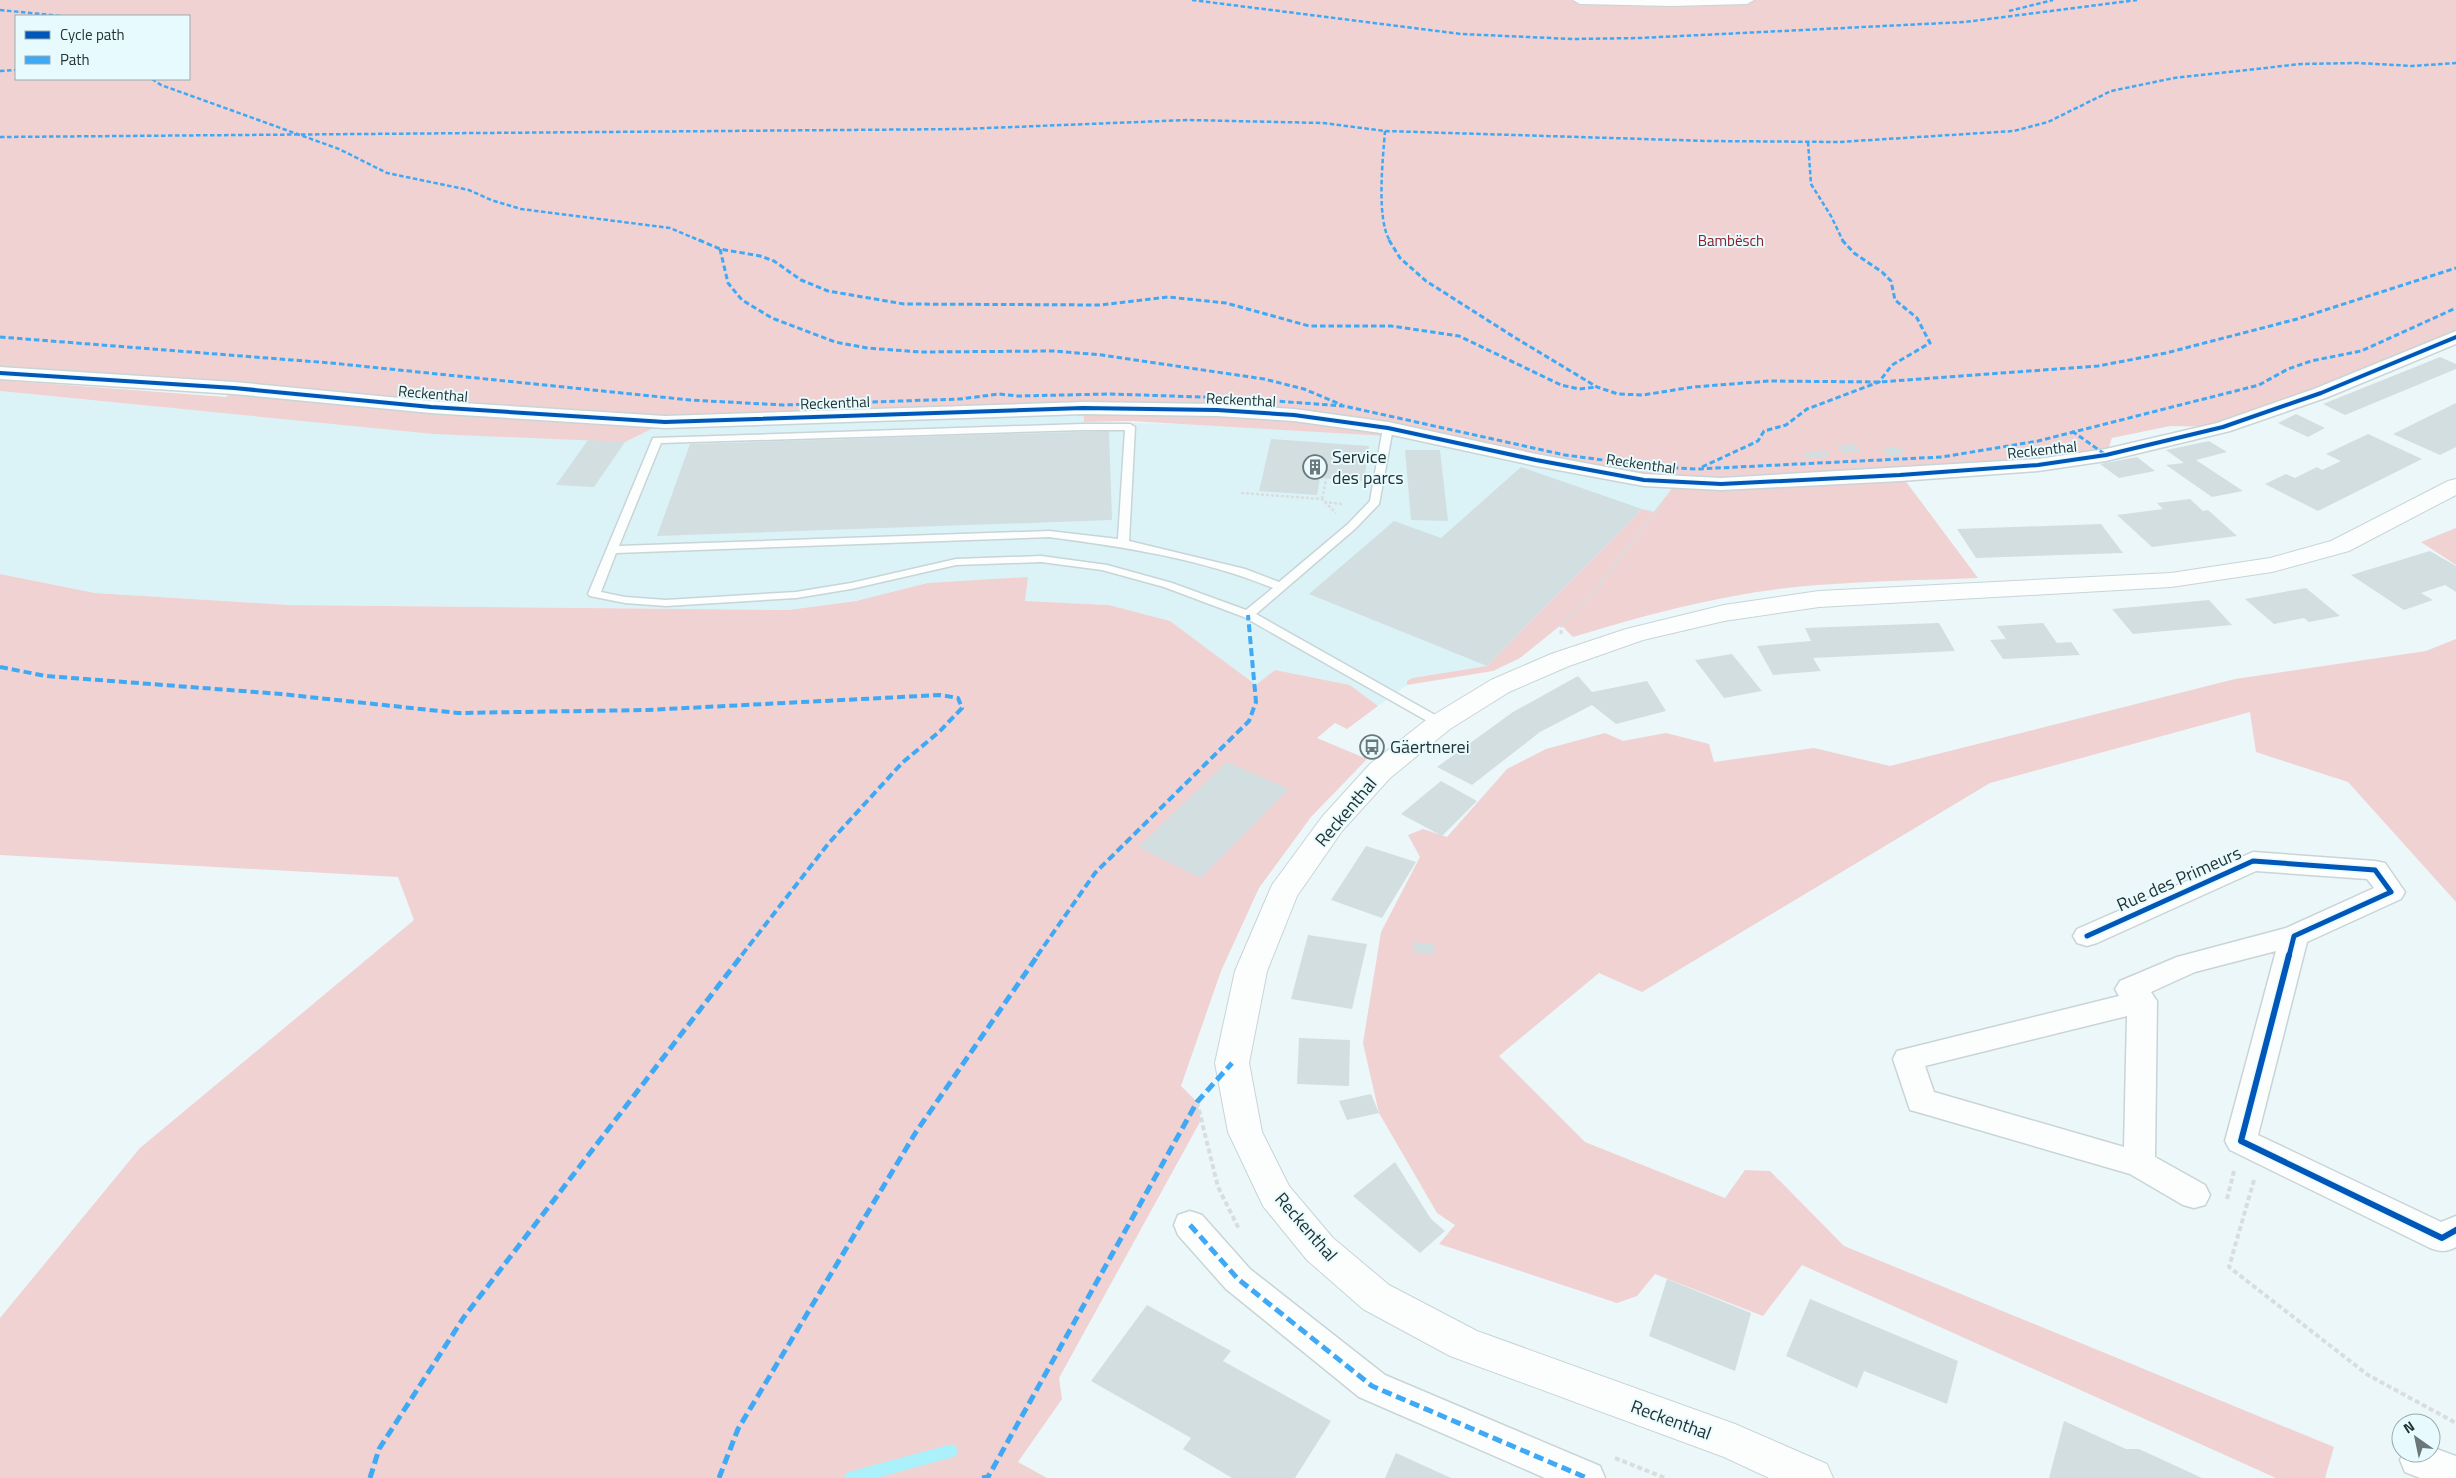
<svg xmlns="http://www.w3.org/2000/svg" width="2456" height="1478" viewBox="0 0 2456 1478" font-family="'Titillium Web',sans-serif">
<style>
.built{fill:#dbf3f7}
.green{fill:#f0d2d2;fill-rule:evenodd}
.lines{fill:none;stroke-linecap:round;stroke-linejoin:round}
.stream{stroke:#aaf1fb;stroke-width:13}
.building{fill:#d3dee0}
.service-casing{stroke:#c8d4d6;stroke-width:3}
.minor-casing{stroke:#c8d4d6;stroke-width:3}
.secondary-casing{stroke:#c8d4d6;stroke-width:2}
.primary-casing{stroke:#c8d4d6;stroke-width:2}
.path-far2{stroke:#d9dddd;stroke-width:2.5;stroke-dasharray:3 2;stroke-linecap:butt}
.path-far1{stroke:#d9dddd;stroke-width:3;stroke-dasharray:4 2.5;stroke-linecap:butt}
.path{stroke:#d9dddd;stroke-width:4;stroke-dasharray:5 3;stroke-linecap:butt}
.service{fill:#fcfefe;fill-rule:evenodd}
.minor{fill:#fcfefe;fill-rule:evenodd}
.secondary{fill:#fcfefe;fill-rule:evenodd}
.primary{fill:#fcfefe;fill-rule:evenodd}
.quiet-far3{stroke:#3fa9f5;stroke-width:2.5;stroke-dasharray:4.5 2.5;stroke-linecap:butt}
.quiet-far2{stroke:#3fa9f5;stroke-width:3;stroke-dasharray:5.5 3;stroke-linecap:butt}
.quiet-far1{stroke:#3fa9f5;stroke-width:4;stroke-dasharray:8 4;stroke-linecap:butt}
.quiet{stroke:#3fa9f5;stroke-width:5;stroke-dasharray:10 5;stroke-linecap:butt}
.cycleway-far2-casing{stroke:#e7fbfe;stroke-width:6}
.cycleway-far1-casing{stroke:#e7fbfe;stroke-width:8}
.cycleway-casing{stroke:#e7fbfe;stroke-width:9}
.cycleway-far2{stroke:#0057b8;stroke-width:4}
.cycleway-far1{stroke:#0057b8;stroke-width:5}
.cycleway{stroke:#0057b8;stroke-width:6}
.labels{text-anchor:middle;stroke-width:4;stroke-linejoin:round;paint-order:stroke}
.far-park-label{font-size:15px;fill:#8c1c29;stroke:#e7fbfe}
.far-street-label{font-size:15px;fill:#253234;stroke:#e7fbfe}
.poi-label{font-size:18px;fill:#253234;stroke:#e7fbfe;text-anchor:start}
.street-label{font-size:18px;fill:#253234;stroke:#e7fbfe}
</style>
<rect width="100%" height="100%" fill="#ecf7f9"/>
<path class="built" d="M0,391L214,412L665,422L1083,408L1084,422L1388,428L1677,482L1654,513L1642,509L1487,666L1412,678L1407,681V685L1378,706L1350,685L1275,670L1256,686L1170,621L1109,605L1025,601L1028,577L788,610L289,605L95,593L0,574Z"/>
<path class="green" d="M0,0H2456V337L2223,427L2170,426L2112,438L2106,455L1901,475L1978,578C1925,580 1871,581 1818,585C1735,591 1652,613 1573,637L1561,625L1520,658L1493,671L1407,685V681L1412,678L1487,666L1642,509L1654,512L1676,483L1389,428L1387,436L1130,421L1084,422L1083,408L666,422L625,442L434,434L0,391V380L226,397L234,389L0,373ZM16,16H189V79H16Z
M2456,528V565L2421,542Z
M0,574L95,593L289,605L788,610L856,601L928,583L1028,577L1025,601L1109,605L1170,621L1256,685L1275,670L1350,685L1378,706L1347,729L1335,723L1317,738L1367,759L1311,817L1259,888L1221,971L1181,1086L1197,1102L1201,1120L1059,1378L1062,1399L1018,1462L1047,1478H0V1318L140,1148L414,920L398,877L0,855Z
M2456,639V902L2348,782L2256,752L2250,712L1990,783L1642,992L1599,973L1499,1056L1585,1142L1725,1198L1745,1170L1770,1171L1844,1246L2334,1447L2325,1478H2276L1802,1265L1763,1316L1655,1274L1637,1296L1617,1303L1439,1244L1455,1225L1437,1213L1379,1113L1363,1043L1381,932L1420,857L1408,835L1423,829L1447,837L1507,769L1546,749L1605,733L1623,741L1666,733L1709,744L1714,762L1814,748L1890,766L2235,679L2426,651Z"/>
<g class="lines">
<path class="stream" d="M851,1478L951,1451"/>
</g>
<path class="building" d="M2440,357L2456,364V369L2345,415L2323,404Z
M2456,403V447L2440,455L2393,434Z
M2296,414L2325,428L2308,437L2278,423Z
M1109,431L1112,520L657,536L690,444Z
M2368,434L2422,459L2318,511L2265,484L2286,474L2295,478L2317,467L2322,470L2341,461L2326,454Z
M1271,439L1369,446L1364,481L1320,478L1317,495L1259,491Z
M588,440L625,442L594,487L556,485Z
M2209,441L2227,452L2196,460L2243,491L2212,497L2166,465L2184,463L2166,450Z
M1855,444L1861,452L1843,453L1837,446Z
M1898,447L1906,454L1889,456L1882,449Z
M1405,450H1440L1448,521L1411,520Z
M1827,451L1831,456L1807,458L1802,453Z
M2137,457L2155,471L2119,478L2100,464Z
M1521,467L1642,509L1487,666L1309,594L1394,521L1441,538Z
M2190,499L2203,511L2208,510L2237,536L2152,547L2117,515L2163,509L2157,503Z
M2101,524L2123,553L1976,558L1957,529Z
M2430,551L2456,566V592L2445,585L2421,593L2433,600L2404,610L2351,575Z
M2306,588L2340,616L2309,622L2304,618L2274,624L2245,599Z
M2209,600L2232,625L2133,634L2112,609Z
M1939,623L1955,651L1813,658L1821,671L1773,675L1757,646L1811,641L1805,628Z
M2043,623L2057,643L2071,642L2080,655L2003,659L1990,640L2006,639L1997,626Z
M1732,654L1762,691L1724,698L1695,660Z
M1578,676L1592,692L1647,681L1666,711L1616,724L1592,705L1540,732L1472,785L1437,767L1513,712Z
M1227,762L1289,789L1201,878L1138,847Z
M1441,781L1477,801L1442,836L1401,814Z
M1366,846L1416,862L1382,918L1331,900Z
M1308,935L1367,944L1352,1009L1291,999Z
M1414,942L1433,944V955L1413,952Z
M1299,1038L1350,1040L1349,1086L1297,1084Z
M1371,1094L1379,1113L1347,1120L1339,1101Z
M1395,1162L1431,1219L1445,1231L1420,1253L1353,1196Z
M1667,1279L1751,1313L1735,1371L1649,1336Z
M1810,1299L1958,1361L1947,1404L1864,1371L1857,1388L1786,1356Z
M1147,1305L1231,1351L1223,1361L1331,1421L1295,1478H1232L1183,1449L1191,1438L1091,1381Z
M2064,1421L2126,1449H2139L2202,1478H2049Z
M1396,1453L1451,1478H1385Z"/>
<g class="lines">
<g class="service-casing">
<path id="service" d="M1083,424H1130L1135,427L1129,541L1245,569L1279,582L1348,524L1370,501L1383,428L1384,426H1392L1393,428L1379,504L1356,528L1256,614L1444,720L1446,723L1444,726H1436L1244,617L1164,587L1102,570L1041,562L956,565L851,589L796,598L666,606L625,603L590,596L588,594L653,438ZM1083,430H1125L1118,539L1049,531L619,546L661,443ZM1049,537C1125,547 1202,559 1273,588L1246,610L1172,583L1107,565L1041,556L956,559L851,583L796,592L666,600L625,597L601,592L616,553Z"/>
</g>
<g class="minor-casing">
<path id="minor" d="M2456,331V344L2328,397L2230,431L2106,461L2038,471L1900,481L1721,490L1644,486L1536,466L1388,434L1294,421L1217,416L1083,414L665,428L431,413L234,394L0,379V367L234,382L431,401L665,416L1083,402L1217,404L1294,409L1388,422L1536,454L1644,474L1721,478L2038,459L2106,449L2217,423L2314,389Z
M2253,852L2375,861L2385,863L2405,892L2401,899L2307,942L2258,1135L2441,1222L2456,1216V1247C2446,1252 2441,1252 2430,1248L2230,1150L2225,1141L2276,951L2195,972L2151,992L2157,1001L2155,1157L2205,1185L2210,1195L2205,1205L2194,1208L2183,1205L2130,1174L1921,1113L1910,1110L1893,1059L1897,1051L2119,996L2115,989L2120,981L2177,957L2286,928L2374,888L2367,879L2256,871L2097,943L2087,946L2077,943L2073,936L2077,929ZM2127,1016L2124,1147L1934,1092L1925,1066Z
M1190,1211L1202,1215L1250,1269L1385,1375L1600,1466L1605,1478H1545L1359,1397L1226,1289L1178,1235L1174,1225L1178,1215Z
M2431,1447L2456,1456V1478H2420L2405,1472L2400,1460L2403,1453H2431Z"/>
</g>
<g class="secondary-casing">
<path id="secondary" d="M2456,479V495L2349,551L2272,572L2171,587L1819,607L1724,621L1643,640L1569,666L1509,692L1450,729L1390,778L1342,831L1297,896L1267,971L1249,1063L1262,1132L1289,1186L1333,1238L1389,1285L1477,1331L1735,1424L1827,1464L1833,1478H1769L1724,1457L1450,1356L1363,1309L1307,1260L1263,1206L1228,1132L1215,1063L1235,971L1272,885L1322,817L1370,764L1430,717L1491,680L1551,654L1626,629L1724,605L1819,591L2171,573L2270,558L2331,541L2448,481Z"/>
</g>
<g class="primary-casing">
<path id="primary" d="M1573,0H1754L1747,4L1671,6L1580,4Z"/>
</g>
<path class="path-far2" d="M1241,493L1322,499L1336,513
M1322,499L1326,479
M1324,502L1342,504
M1624,553L1661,504"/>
<path class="path-far1" d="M1561,634V625L1588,599L1624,552"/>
<path class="path" d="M1197,1102L1218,1187L1239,1229
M2254,1180L2229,1267L2368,1375L2456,1423
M2227,1199L2234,1171
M1615,1458L1665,1478"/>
<use href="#service" class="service"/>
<use href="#minor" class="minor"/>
<use href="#secondary" class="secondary"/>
<use href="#primary" class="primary"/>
<path class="quiet-far3" d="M1192,0L1461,34L1572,39L1640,38L1965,22L2137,0
M0,10L61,16
M2009,11L2053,0
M0,71L16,70
M152,79L161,85L339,149L387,173L469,190L491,200L521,209L670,228L701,241
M1385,131C1383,158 1376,219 1390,241
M0,137L963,129L1188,120L1323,123L1385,131L1708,141L1839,142L2014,131L2048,122L2111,91L2174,78L2301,64L2358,63L2412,66L2456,63
M1808,142L1811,184L1831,216L1843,241"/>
<path class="quiet-far2" d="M699,240L720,249L760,256L774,261L801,280L828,291L904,304L1100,305L1168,297L1226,303L1309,326H1391L1459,336L1561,385L1579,389L1597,387
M1389,240L1400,258L1426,281L1514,337L1597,387L1618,394L1643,395L1693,387L1769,381L1879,382L2098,366L2166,353L2297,319L2456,268
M720,249L728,283L742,300L772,318L835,342L867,348L921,352L1054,351L1102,355L1264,379L1304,389L1342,405
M0,337L331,363L690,400L783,405L960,399L999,394L1017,396L1110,394L1233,398L1344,406L1565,455L1657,467L1697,469L1942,457L2038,441L2259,385L2288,369L2311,361L2361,351L2456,308
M2072,431L2106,455
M1702,467L1758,441L1764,431L1786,425L1807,409L1879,382L1892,365L1930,343L1917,318L1895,300L1891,281L1882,272L1854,253L1842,240"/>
<path class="quiet-far1" d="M0,667L46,676L281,694L458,713L647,710L940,695L958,698L962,708L939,732L902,763L828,844L741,956
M1037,956L1095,873L1249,721L1256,702L1248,615"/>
<path class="quiet" d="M1190,1225L1238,1279L1372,1386L1587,1478
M370,1478L379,1449L464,1317L742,955
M719,1478L738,1429L916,1132L1038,955
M982,1478L988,1477L1197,1102L1232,1063"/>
<g class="cycleway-far2-casing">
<path id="cycleway-far2" d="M0,373L234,388L431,407L665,422L1083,408L1217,410L1294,415L1388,428L1536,460L1644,480L1721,484L1900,475L2038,465L2106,455L2223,427L2321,393L2456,337"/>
</g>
<g class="cycleway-far1-casing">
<path id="cycleway-far1" d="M2087,936L2253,861L2375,870L2391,892L2294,936L2289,956"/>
</g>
<g class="cycleway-casing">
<path id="cycleway" d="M2289,955L2241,1141L2442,1238L2456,1230"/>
</g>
<use href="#cycleway-far2" class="cycleway-far2"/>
<use href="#cycleway-far1" class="cycleway-far1"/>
<use href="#cycleway" class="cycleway"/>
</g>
<defs>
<g id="building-ring" transform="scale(1.25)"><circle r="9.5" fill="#e7fbfe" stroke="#6b7779" stroke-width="1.5"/><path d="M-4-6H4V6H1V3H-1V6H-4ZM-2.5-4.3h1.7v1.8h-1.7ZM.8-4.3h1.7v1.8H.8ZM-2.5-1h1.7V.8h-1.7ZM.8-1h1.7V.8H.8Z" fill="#6b7779"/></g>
<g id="bus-ring" transform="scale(1.25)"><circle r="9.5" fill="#e7fbfe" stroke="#6b7779" stroke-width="1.5"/><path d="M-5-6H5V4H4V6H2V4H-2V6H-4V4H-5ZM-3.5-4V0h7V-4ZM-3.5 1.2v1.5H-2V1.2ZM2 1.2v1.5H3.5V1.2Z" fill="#6b7779"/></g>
</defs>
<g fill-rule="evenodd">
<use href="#building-ring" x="1315" y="467"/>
<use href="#bus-ring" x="1372" y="747"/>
</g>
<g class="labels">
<g class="far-park-label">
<text x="1731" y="246">Bambësch</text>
</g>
<g class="far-street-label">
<text transform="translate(433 394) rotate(5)" y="5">Reckenthal</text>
<text transform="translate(1241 400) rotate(3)" y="5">Reckenthal</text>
<text transform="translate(835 403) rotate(-2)" y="5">Reckenthal</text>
<text transform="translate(2042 450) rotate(-6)" y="5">Reckenthal</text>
<text transform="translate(1641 464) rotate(8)" y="5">Reckenthal</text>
</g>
<g class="poi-label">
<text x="1332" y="463">Service<tspan x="1332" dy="21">des parcs</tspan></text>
<text x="1390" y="753">Gäertnerei</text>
</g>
<g class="street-label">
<text transform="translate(1346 812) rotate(-50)" y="6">Reckenthal</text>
<text transform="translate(2179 879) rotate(-24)" y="6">Rue des Primeurs</text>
<text transform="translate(1306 1227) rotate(49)" y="6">Reckenthal</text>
<text transform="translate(1671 1420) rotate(20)" y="6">Reckenthal</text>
</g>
</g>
<rect x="15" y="15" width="175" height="65" fill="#e7fbfe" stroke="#99abad"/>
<rect x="25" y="31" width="25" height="8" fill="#0057b8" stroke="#99abad"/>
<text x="60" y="40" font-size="15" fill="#253234">Cycle path</text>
<rect x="25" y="56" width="25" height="8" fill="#3fa9f5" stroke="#99abad"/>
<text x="60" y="65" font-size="15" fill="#253234">Path</text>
<g transform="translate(2416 1438) rotate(327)"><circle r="24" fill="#e7fbfe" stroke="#99abad"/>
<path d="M0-4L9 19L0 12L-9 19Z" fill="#6b7779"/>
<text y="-8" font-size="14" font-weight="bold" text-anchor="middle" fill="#253234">N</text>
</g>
</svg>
